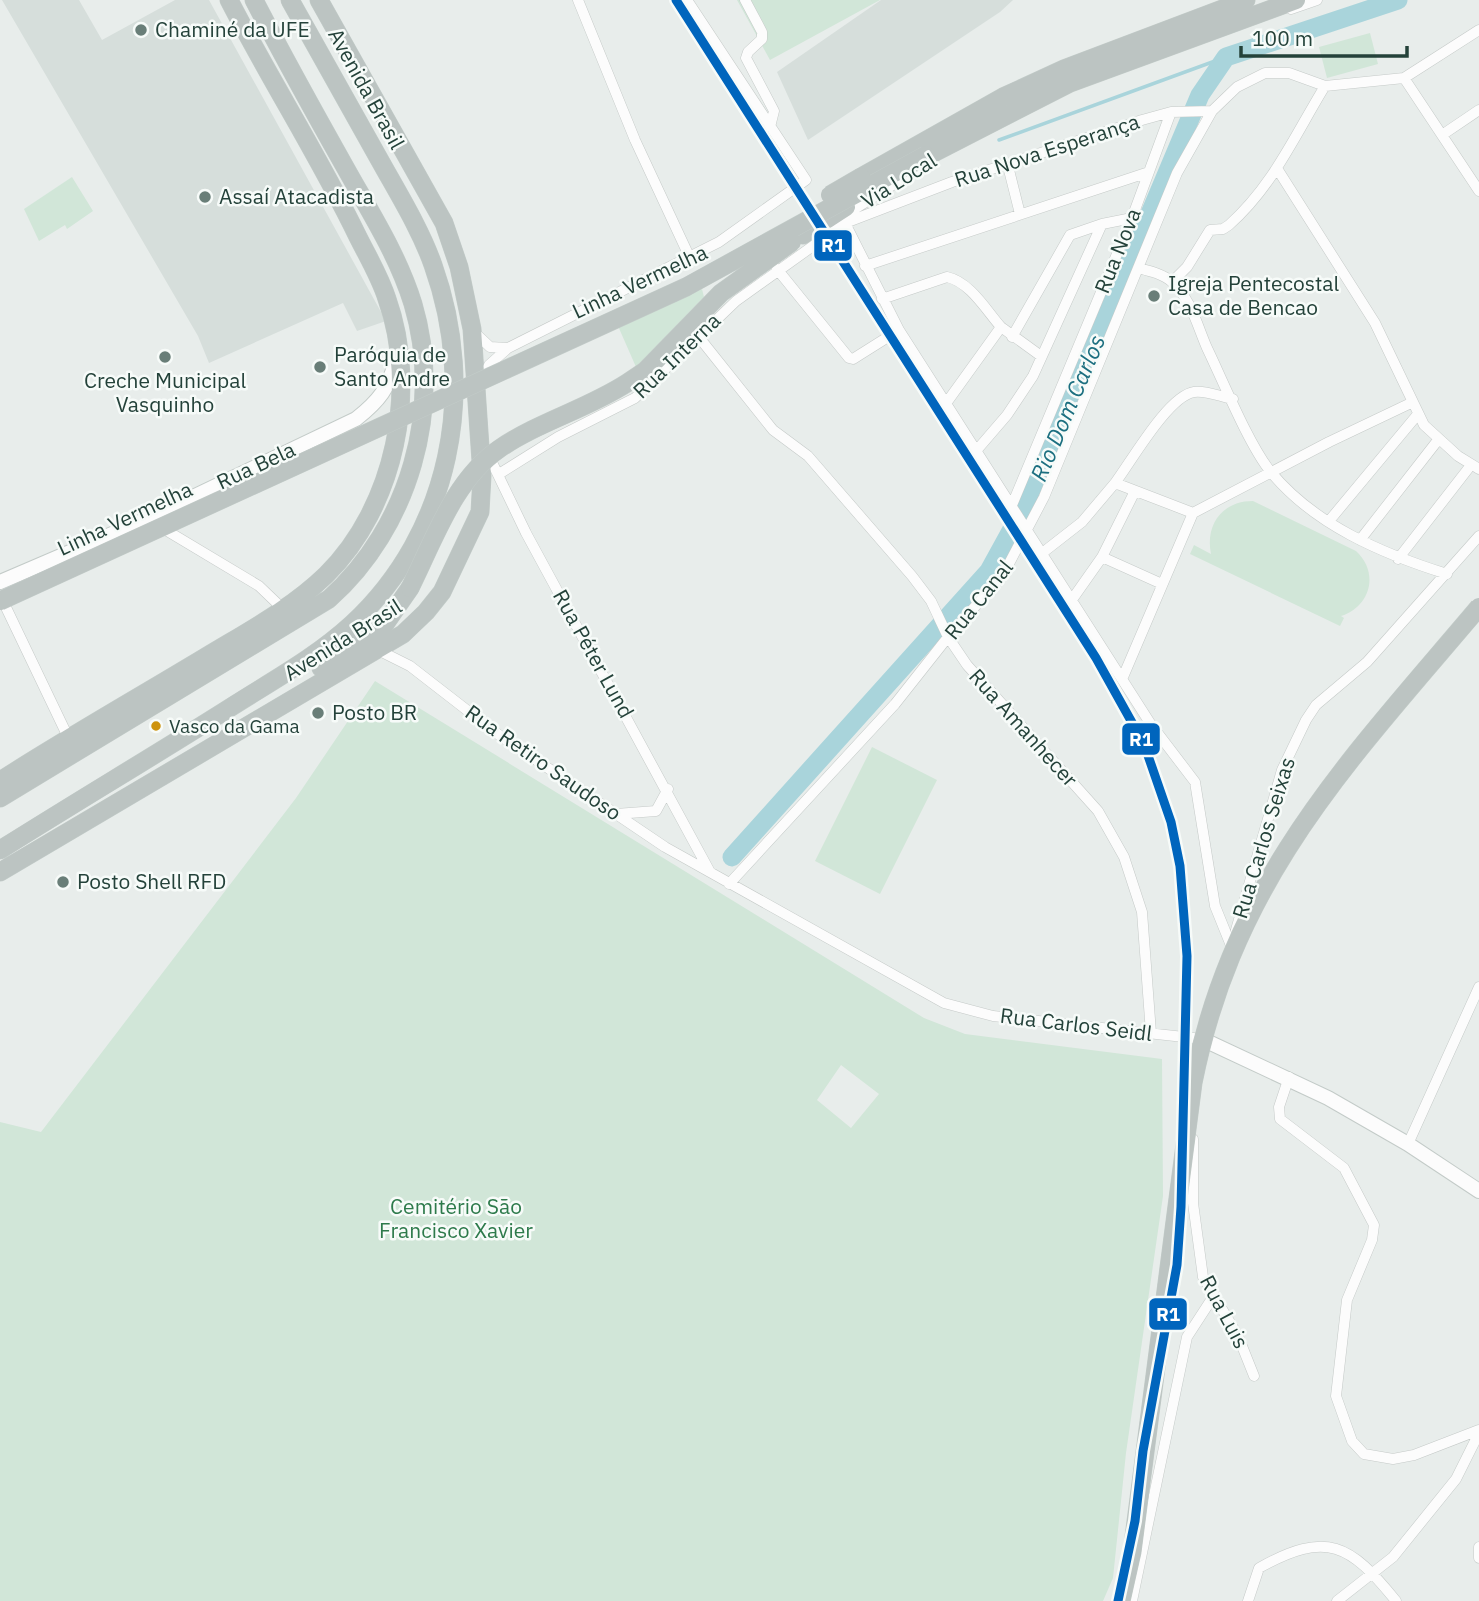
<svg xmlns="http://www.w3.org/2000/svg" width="1479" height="1601" viewBox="0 0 1479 1601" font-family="'IBM Plex Sans',sans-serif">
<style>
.built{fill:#d6dedb}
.green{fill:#d1e6d8;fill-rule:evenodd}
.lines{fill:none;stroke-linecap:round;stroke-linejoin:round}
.stream{stroke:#a9d4db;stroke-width:3.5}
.river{stroke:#a9d4db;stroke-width:19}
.street-casing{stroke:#c5cac8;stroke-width:11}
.secondary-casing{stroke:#c3cbc8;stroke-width:16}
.highway-casing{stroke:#c3ccc9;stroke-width:19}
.street{stroke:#fcfcfc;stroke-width:10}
.secondary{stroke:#fcfcfc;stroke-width:14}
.highway{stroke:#bcc4c2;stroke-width:18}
.highway-bridge-casing{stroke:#c3ccc9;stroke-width:19;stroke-linecap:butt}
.highway-bridge{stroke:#bcc4c2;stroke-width:18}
.rail-1-casing{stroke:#f7fbf9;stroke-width:14}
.rail-1{stroke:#0065bd;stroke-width:9}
.poi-dot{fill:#697e78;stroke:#f7fbf9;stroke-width:2.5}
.bus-dot{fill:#cd920c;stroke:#f7fbf9;stroke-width:2.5}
.labels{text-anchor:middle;stroke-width:5;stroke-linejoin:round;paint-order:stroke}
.bus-label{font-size:19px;fill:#24423a;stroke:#f7fbf9;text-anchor:start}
.poi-label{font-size:21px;fill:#24423a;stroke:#f7fbf9;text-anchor:start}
.street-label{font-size:21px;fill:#24423a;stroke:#f7fbf9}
.park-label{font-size:21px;fill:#2d7a4b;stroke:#f7fbf9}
.water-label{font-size:23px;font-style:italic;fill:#1c6f80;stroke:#f7fbf9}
.line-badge{stroke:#f7fbf9;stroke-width:2.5}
.badge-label{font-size:19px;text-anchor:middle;font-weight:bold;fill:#fff}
</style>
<rect width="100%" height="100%" fill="#e8edeb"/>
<path class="built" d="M2,0H79L102,40L175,0H209L386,321L357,331L343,303L209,363L198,336Z
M881,0H1013L1000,12L808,140L777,72Z"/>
<path class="green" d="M737,0H880L770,60Z
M1370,33L1378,64L1327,78L1319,47Z
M72,177L93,211L67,229L65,225L39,241L24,209Z
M702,289L704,297L636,367L618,326Z
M1253,501L1356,551C1380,573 1370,607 1341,616L1344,618L1340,626L1190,554L1194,545L1211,554C1205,525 1222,501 1253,501Z
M375,681L924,1018L965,1034L1162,1059L1163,1196L1126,1453L1113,1578L1103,1601H0V1122L41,1132L296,798ZM841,1065L879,1094L851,1128L817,1100Z
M872,747L937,780L880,894L815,861Z"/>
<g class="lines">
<path class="stream" d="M999,140L1226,57"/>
<path class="river" d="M732,857L989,571L1033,491L1200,95L1226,57L1398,0"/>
<g class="street-casing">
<path id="street" d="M578,0L635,140L690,258
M745,0L762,32V39L748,52L746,58L774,111L770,127
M1291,9L1317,0
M1404,78L1479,191
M1442,135L1479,110
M1008,166L1020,214
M1278,170L1375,323L1424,425L1458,456L1479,469
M845,215L918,169
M845,223L899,330L1150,723L1195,782L1215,906L1232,948
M865,266L1149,172
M1138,268C1150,271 1163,274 1172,282C1191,299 1197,325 1207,348C1223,381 1248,443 1270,471C1314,525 1383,554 1447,574
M777,269L849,358L853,359L899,330
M1172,282L1187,267L1210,230L1223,229L1229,225C1273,186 1295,135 1325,86
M882,299L947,277C970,282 986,310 1001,327L947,402
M1001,327L1041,356
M473,331L490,347L507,348
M698,336L773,430L808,456L912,576L931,601L948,637L967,665L1098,811L1124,857L1142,912L1151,1033
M1012,337L1070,235L1102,224
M482,380L489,365L508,348L719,242L806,180L687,0
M976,451L1007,415L1033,376L1102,224L1132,218
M488,454L526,533L710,872
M499,474L558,437L635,398L736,301L845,223L952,182L1142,120L1171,112L1212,111
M1115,483C1131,462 1168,396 1194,392C1206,390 1221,397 1233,399
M1012,505L1132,218L1171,112
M1193,513L1329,442L1413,402
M1329,521L1418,414
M159,526L259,586L283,609
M1360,540L1438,440
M1041,554L1082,522L1115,483L1193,513
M1102,557L1162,584
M1398,559L1471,465
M1,597L69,739
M1071,601L1102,557L1135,491
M378,650L410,666L499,735L665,847L944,1003L993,1016L1202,1039
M1123,677L1193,513
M616,814L656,811L668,789
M729,884L895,704L948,637L1003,575L1044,497L1177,173L1212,111L1237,87L1265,73H1289L1325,86L1404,78L1479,30
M1236,930L1282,770L1306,720L1316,705L1367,662L1479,536
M1289,1077L1279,1107L1280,1119L1344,1168L1374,1225L1372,1240L1347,1300L1336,1396L1352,1441L1364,1454L1393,1459L1414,1455L1479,1430
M1193,1139V1203L1203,1277L1238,1336L1254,1376
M1408,1144L1479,987
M1479,1547V1558
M1132,1601L1187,1337L1213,1297
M1248,1601L1259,1568C1327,1530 1350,1544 1396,1601
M1337,1601L1393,1557L1456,1479L1479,1433"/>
</g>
<g class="secondary-casing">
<path id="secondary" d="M0,582L147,519L356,419C379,401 389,388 396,360
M1202,1039L1328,1098L1408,1144L1479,1191"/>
</g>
<g class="highway-casing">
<path id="highway" d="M914,163L1070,83L1296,0
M861,177L1003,97L1064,69L1246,0
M803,235L846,207
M321,668L385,624L410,588
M0,781C67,738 136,699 204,658C245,633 291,609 326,575C395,507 419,389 387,299C380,277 368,257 358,237C319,156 270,80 229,0
M0,798L329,599C409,528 444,408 413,304C398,255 370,212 345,167C314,112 283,56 254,0
M0,850C76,802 152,757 228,709C270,682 315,658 352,624C451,532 478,391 433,265C421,231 401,198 383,166C352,110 321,55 290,0
M0,872L403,634L426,612L442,592L480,512L482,476L472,329L459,267L444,223L319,0"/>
</g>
<use href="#street" class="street"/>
<use href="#secondary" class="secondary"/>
<use href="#highway" class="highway"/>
<g class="highway-bridge-casing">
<path id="highway-bridge" d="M830,195L861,177
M410,588C434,540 454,480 499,449C538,422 587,409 627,383L645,371L721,293L792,242
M0,601L686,287L926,155
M1121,1601L1132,1552L1193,1083C1234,877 1349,761 1479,607"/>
</g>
<use href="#highway-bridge" class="highway-bridge"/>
<g class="rail-1-casing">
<path id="rail-1" d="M676,0L1096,658L1144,744L1171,822L1180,866L1187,956L1181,1207L1177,1265L1143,1451L1135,1521L1118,1601"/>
</g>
<use href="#rail-1" class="rail-1"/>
</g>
<g class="poi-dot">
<circle cx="141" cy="30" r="7"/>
<circle cx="205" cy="197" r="7"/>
<circle cx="1154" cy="296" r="7"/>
<circle cx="165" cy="357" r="7"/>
<circle cx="320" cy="367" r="7"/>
<circle cx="318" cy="713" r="7"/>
<circle cx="63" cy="882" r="7"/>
</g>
<circle class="bus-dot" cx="156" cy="726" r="6"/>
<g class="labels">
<g class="bus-label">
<text x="169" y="733">Vasco da Gama</text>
</g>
<g class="poi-label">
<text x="155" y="37">Chaminé da UFE</text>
<text x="219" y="204">Assaí Atacadista</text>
<text x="1168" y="291">Igreja Pentecostal<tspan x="1168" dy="24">Casa de Bencao</tspan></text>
<text x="334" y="362">Paróquia de<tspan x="334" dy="24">Santo Andre</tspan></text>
<text x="165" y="388" text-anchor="middle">Creche Municipal<tspan x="165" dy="24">Vasquinho</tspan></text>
<text x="332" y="720">Posto BR</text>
<text x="77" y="889">Posto Shell RFD</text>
</g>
<g class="street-label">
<text transform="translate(366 89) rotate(61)" y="7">Avenida Brasil</text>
<text transform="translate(1047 151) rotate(-18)" y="7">Rua Nova Esperança</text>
<text transform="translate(899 181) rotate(-32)" y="7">Via Local</text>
<text transform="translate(1118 251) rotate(-68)" y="7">Rua Nova</text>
<text transform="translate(640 282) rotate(-25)" y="7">Linha Vermelha</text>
<text transform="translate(677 356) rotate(-44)" y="7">Rua Interna</text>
<text transform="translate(256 466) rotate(-25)" y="7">Rua Bela</text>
<text transform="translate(125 519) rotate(-25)" y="7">Linha Vermelha</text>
<text transform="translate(979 600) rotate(-51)" y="7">Rua Canal</text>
<text transform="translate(343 640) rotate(-32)" y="7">Avenida Brasil</text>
<text transform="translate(593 654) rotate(61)" y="7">Rua Péter Lund</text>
<text transform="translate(1023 728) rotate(48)" y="7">Rua Amanhecer</text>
<text transform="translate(543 763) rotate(35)" y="7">Rua Retiro Saudoso</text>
<text transform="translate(1264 838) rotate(-73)" y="7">Rua Carlos Seixas</text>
<text transform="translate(1076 1025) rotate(7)" y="7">Rua Carlos Seidl</text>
<text transform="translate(1224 1312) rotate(62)" y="7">Rua Luis</text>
</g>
<g class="park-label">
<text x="456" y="1214">Cemitério São<tspan x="456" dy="24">Francisco Xavier</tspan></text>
</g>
<g class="water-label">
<text transform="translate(1068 408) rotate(-67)" y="8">Rio Dom Carlos</text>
</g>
</g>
<g class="line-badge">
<rect x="813" y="229" width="40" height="33" rx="7" fill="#0065bd"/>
<rect x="1121" y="722" width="40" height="34" rx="7" fill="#0065bd"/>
<rect x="1148" y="1297" width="40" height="34" rx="7" fill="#0065bd"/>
</g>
<g class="badge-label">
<text x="833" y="252">R1</text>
<text x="1141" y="746">R1</text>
<text x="1168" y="1321">R1</text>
</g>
<path d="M1241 46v10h166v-10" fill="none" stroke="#24423a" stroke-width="3.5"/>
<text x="1252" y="46" font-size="21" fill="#24423a" stroke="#f7fbf9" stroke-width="5" paint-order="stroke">100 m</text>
</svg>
